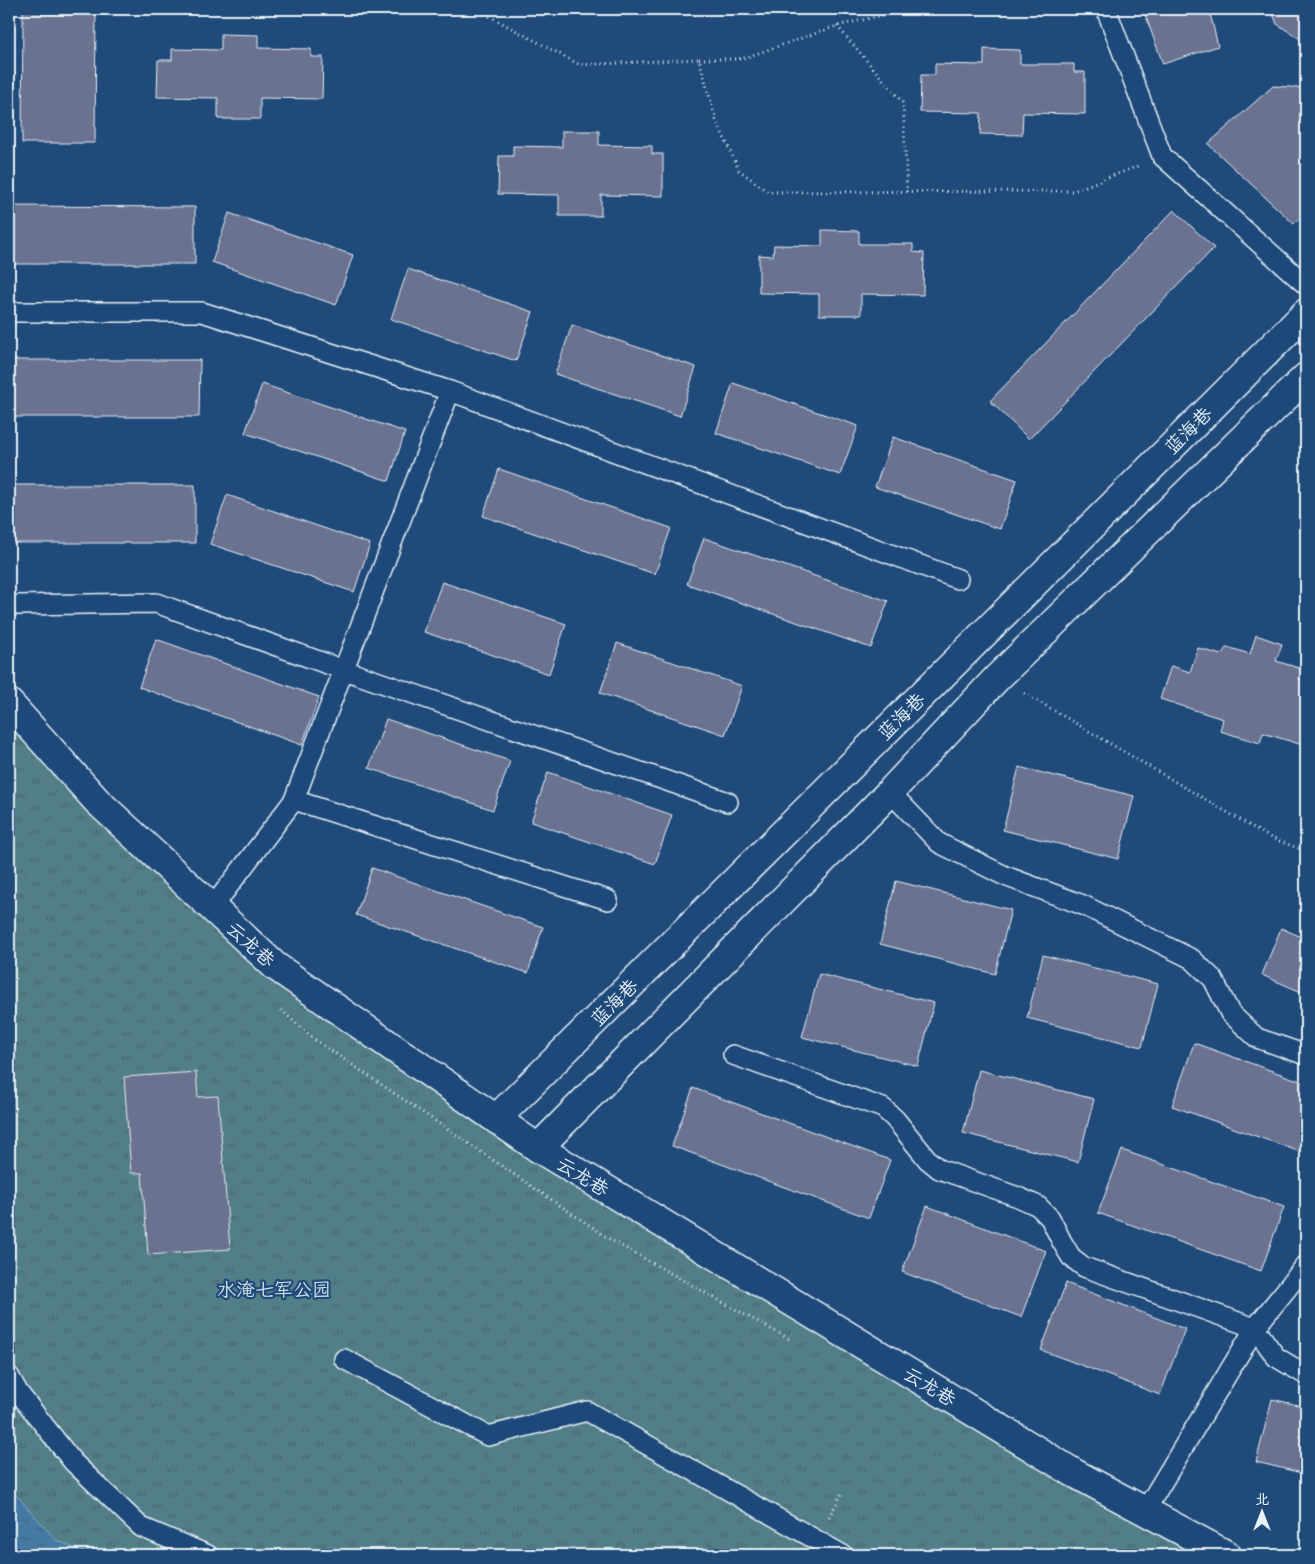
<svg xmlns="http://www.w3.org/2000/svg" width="1315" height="1564" viewBox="0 0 1315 1564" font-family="'Gochi Hand','LXGW WenKai TC',sans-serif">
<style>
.park{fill:url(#park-tufts);stroke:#9cb8c0}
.water{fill:url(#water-ripples);stroke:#86aac4}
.building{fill:#6b728f;stroke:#e8f1f8}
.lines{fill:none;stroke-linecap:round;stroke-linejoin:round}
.service-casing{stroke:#e8f1f8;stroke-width:22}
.minor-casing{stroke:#e8f1f8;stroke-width:31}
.tertiary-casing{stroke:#e8f1f8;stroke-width:31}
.path{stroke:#e8f1f8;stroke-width:3;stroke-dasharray:1 4;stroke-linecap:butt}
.service{stroke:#1f4a7a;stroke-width:19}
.minor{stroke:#1f4a7a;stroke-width:28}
.tertiary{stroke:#1f4a7a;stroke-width:28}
.labels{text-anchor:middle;stroke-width:4.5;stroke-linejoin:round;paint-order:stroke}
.street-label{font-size:19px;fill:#e8f1f8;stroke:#1f4a7a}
.park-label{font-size:19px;fill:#d1e0e7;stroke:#1f4a7a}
</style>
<defs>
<pattern id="park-tufts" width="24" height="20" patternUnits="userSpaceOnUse" patternTransform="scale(1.25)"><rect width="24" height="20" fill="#517e87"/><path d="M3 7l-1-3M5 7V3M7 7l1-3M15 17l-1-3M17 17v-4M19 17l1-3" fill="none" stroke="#4c666c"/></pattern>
<pattern id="water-ripples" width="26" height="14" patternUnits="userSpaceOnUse" patternTransform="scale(1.25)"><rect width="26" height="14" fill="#447aa2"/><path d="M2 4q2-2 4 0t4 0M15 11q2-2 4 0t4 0" fill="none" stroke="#45647a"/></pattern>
</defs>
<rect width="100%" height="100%" fill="#1f4a7a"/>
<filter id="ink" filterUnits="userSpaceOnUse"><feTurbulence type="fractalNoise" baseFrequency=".02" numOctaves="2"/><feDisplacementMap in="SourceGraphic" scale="10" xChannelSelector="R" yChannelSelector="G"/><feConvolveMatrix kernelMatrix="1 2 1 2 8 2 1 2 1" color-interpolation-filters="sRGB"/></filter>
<g filter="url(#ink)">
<path class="park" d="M9,703L275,966L538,1148L1225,1555H9Z"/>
<path class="water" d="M9,1487L56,1540L91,1555H9Z"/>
<path class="building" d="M23,9H96L95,143H22Z
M1143,9H1187L1189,13L1199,9H1209L1218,46L1163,64Z
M1271,9H1306V40H1302L1277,24Z
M221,34L258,35V48L311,49V57H323L322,99L260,98V119H218V98L157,97L158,60H172V49L221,50Z
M984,49L1020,50V64H1074V72H1085V114L1023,113L1022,135L980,134L981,113L920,112L921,75H935V64L984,65Z
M1273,86L1306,88V212L1294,224L1208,144Z
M562,131H599V145L652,146V154H663V196L601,195V216H559V195L498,194L499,156H513V146L562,147Z
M9,206L195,207V264H9Z
M1174,210L1214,248L1029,439L990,401Z
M229,213L353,255L336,305L212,262Z
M822,230L859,231V244H913V252L924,253L923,295L861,294V315H819V294L759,293V255L773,256L774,245L822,246Z
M408,269L533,312L516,361L391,319Z
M572,325L696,367L680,416L555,374Z
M9,360H200L199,417H9Z
M733,383L858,426L840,475L716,433Z
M262,384L405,432L389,481L245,433Z
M893,437L1017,480L1000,529L875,487Z
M499,469L671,528L655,574L483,516Z
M9,485H195V543H9Z
M227,495L370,544L354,592L210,544Z
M704,538L888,601L871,648L687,584Z
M442,582L566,624L549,674L424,632Z
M1256,635L1282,644L1276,661L1302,669L1299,679L1306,682V746L1263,733L1260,743L1220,731L1223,719L1160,699L1171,666L1190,672L1198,648L1221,655L1227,647L1250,654Z
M156,639L319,697L302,745L139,687Z
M617,643L742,686L725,735L600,693Z
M386,719L510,761L493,810L369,768Z
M1019,767L1134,796L1118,859L1003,830Z
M548,772L672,815L655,864L531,822Z
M372,868L543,927L528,973L356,915Z
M896,881L1011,910L995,974L880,944Z
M1281,928L1306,939V994L1262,975Z
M1043,955L1158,984L1142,1047L1027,1018Z
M819,974L934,1003L918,1066L802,1037Z
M1194,1043L1306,1083V1154L1172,1106Z
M979,1070L1094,1099L1078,1162L963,1133Z
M196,1072L198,1097L218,1096L230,1249L148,1255L142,1173H131L124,1077Z
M693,1088L890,1160L869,1218L672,1146Z
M1122,1150L1284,1207L1261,1271L1098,1213Z
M927,1206L1046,1251L1021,1317L902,1272Z
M1066,1283L1185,1329L1160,1395L1041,1350Z
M1272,1399L1306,1407V1474L1256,1462Z"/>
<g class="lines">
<g class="service-casing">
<path id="service" d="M1106,9L1162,156L1306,285
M9,312H202L450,391
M17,605L156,603L344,670L728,802
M890,792L939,843L1005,876L1083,905L1192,959L1213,979L1230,1013L1257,1038L1306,1055
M294,800L608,900
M212,908L294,800L450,391L958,579
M733,1055L883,1108L895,1119L928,1160L939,1169L1018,1197L1038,1206L1050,1218L1062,1242L1071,1257L1084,1267L1255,1328L1276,1357L1306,1375
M344,1359L488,1436L587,1411L843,1555
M9,1376L18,1392L73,1462L141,1527L208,1555
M1145,1511L1255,1328L1306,1265"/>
</g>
<g class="minor-casing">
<path id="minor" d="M496,1119L1306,313
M538,1148L890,792L997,678L1306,377"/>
</g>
<g class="tertiary-casing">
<path id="tertiary" d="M9,703L97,801L275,966L538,1148L1074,1473L1227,1555"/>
</g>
<path class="path" d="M476,9L580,65L699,59L716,120L739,170L768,192L1073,191L1138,166
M837,26L903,103L907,192
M699,59H741L837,26L888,14L1018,9
M1024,693L1271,838L1306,851
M281,1010L314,1039L611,1240L731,1307L791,1340
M829,1517L843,1491"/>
<use href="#service" class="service"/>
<use href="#minor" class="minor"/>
<use href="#tertiary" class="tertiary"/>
</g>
</g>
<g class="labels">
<g class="street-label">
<text transform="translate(1188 430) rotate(-45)" y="7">蓝海巷</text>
<text transform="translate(901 716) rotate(-45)" y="7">蓝海巷</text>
<text transform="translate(251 944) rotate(42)" y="7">云龙巷</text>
<text transform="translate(614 1002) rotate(-45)" y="7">蓝海巷</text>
<text transform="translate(583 1176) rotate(31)" y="7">云龙巷</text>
<text transform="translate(930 1386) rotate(31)" y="7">云龙巷</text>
</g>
<g class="park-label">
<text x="274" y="1296">水淹七军公园</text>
</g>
</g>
<rect width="1315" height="1564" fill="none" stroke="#1f4a7a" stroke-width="30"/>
<rect x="15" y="15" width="1285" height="1534" fill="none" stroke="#e8f1f8" stroke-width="2" filter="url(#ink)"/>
<g transform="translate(1262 1512)" stroke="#1f4a7a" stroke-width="4" paint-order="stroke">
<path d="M0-4L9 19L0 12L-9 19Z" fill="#e8f1f8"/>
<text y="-8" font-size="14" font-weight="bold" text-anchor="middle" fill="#e8f1f8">北</text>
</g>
</svg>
